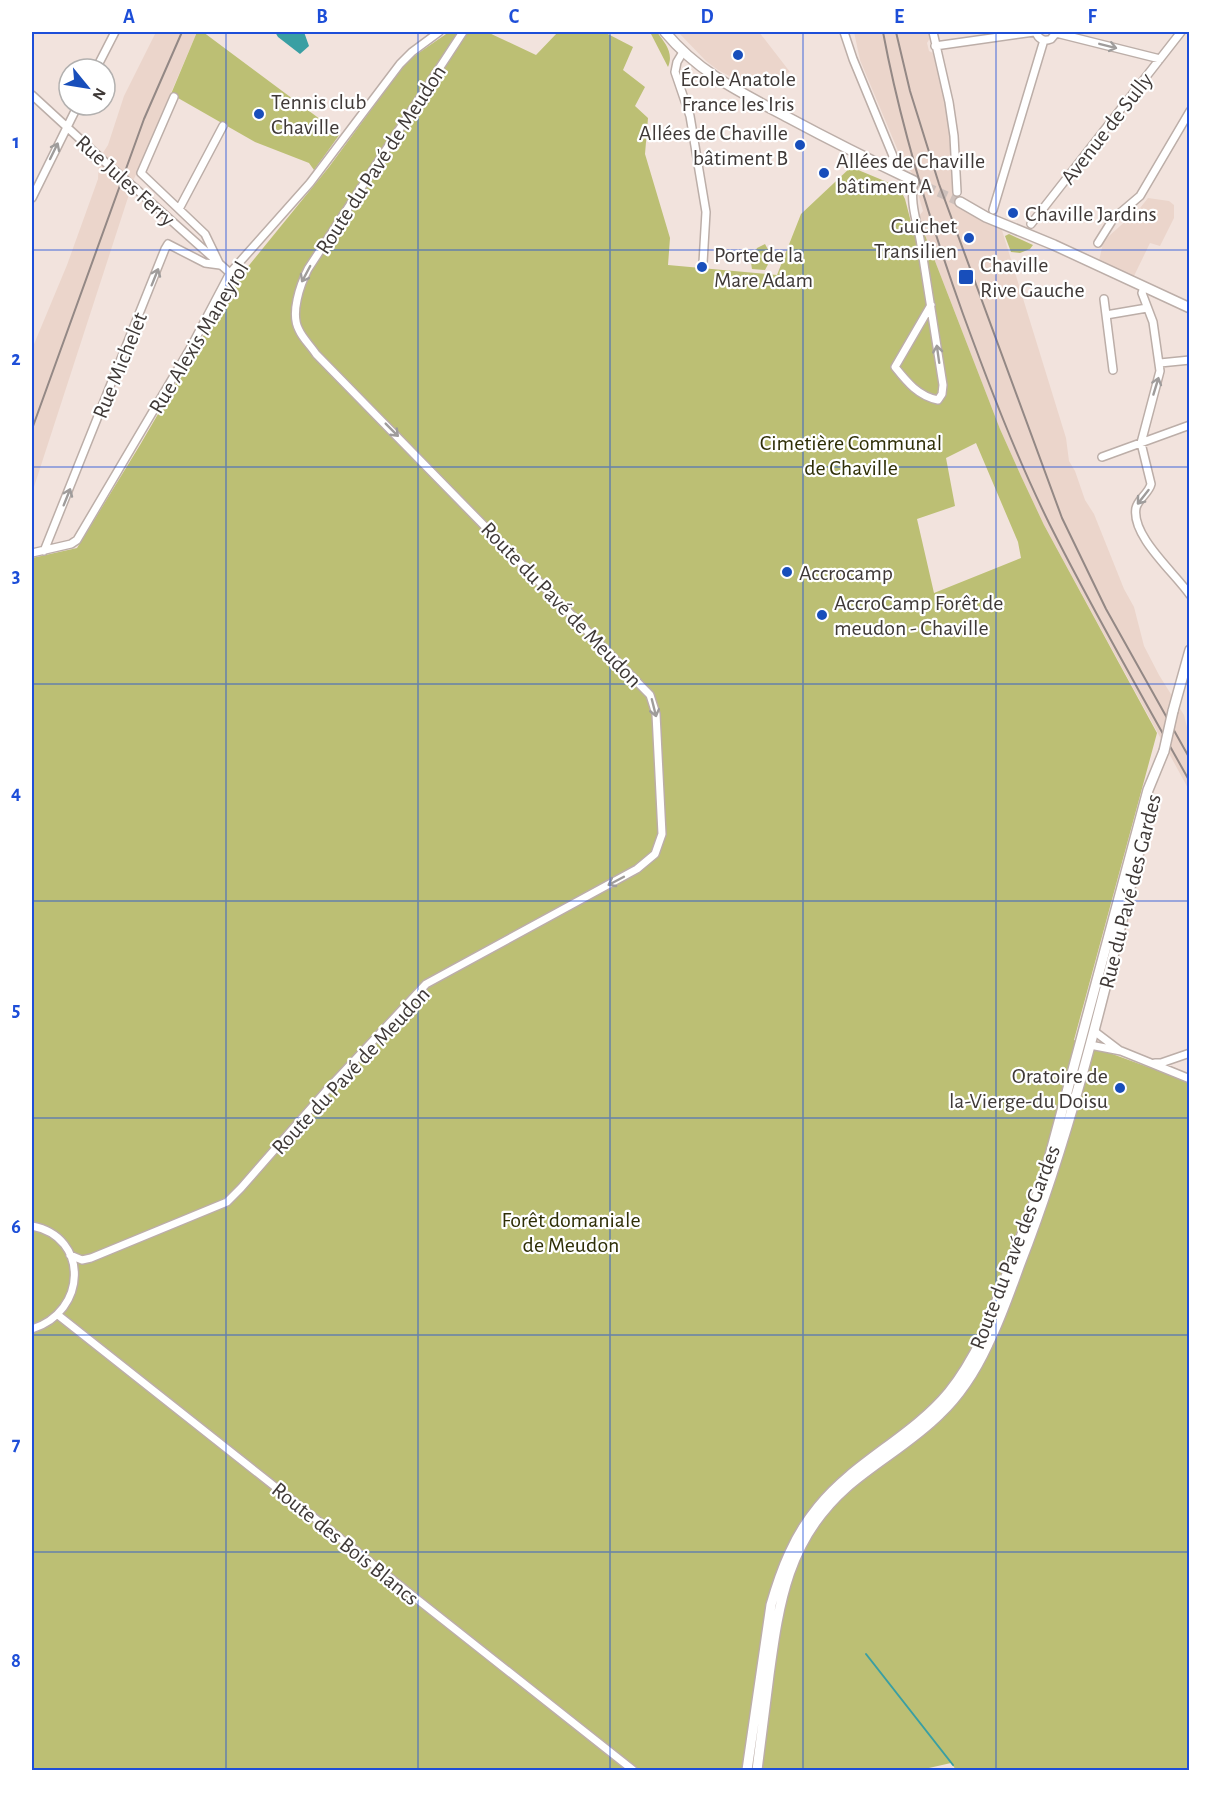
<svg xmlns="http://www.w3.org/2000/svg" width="1221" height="1802" viewBox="0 0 1221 1802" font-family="'Alegreya Sans',sans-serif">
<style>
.built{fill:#ebd5cb}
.green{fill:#bcbf74;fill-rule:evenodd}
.water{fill:#3a9fa3}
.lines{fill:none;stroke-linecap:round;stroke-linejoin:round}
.stream{stroke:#3a9fa3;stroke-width:2}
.secondary-tunnel{stroke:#cec1bc;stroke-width:9;stroke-dasharray:9 4.5;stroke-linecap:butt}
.minor-casing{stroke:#bcaea8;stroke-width:10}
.secondary-casing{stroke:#bcaea8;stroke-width:12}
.minor{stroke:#fff;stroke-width:7}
.secondary{stroke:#fff;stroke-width:9}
.rail{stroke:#938885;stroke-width:2}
.minor-bridge-casing{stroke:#bcaea8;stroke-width:10;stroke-linecap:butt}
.secondary-bridge-casing{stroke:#bcaea8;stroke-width:12;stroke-linecap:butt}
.minor-bridge{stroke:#fff;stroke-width:7}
.secondary-bridge{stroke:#fff;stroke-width:9}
.oneway{stroke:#9f9c9b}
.grid{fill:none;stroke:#1d4ed8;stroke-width:1.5;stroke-opacity:0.55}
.poi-dot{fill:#184ebb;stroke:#fff;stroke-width:2}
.labels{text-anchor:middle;stroke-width:4.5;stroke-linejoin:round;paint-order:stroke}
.poi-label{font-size:22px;fill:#3f3937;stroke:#fff;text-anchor:start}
.street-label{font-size:22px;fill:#3f3937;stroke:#fff}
.park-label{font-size:22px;fill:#2e2e06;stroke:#fff}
.neatline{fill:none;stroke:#1d4ed8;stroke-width:2}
.grid-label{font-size:20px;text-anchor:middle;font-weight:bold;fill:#1d4ed8}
</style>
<rect width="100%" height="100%" fill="#f2e3dd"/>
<path class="built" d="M156,32H197L134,179L32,493V349L67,265L98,179L99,159L108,145L124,96Z
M678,32H759L790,72L750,87L718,70L706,61Z
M854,32H929L930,38L927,43L929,51L933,53L945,104L951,136L954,188L959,208L1001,227L1066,438L1069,461L1075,471L1085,500L1094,514L1124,589L1134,607L1144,646L1159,675L1184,715L1189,735V790L1044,525L1021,476L1000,429L923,230L919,216L923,211L912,173L901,158L860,60Z
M1148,198L1169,201L1174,205V218L1160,246L1150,243L1134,276L1099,261L1103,243L1109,236L1140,208Z"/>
<path class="green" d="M197,32H203L340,134L314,170L309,163L255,142L171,94Z
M449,32H487L536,55L558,32H604L633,47L623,70L645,87L635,106L648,118L645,154L670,238L668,265L777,275L801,214L851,167L899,187L905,199L913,230H923L1000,429L1021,476L1044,525L1157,733L1074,1040L1189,1082V1770H956L951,1763L920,1770H32V558L77,548L140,445L233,285L329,167L407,61ZM976,443L1018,542L1021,558L934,593L917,519L955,506L946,458Z
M650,32H657C665,43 674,53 668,67Z
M1009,234L1033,245L1030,249L1020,253L1011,252L1005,236Z
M765,244L772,257L765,270L752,269L751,263L757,248Z"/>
<path class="water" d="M275,32H304L309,46L300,54L278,37Z"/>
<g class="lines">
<path class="stream" d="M866,1654L953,1765"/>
<path class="secondary-tunnel" d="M914,181L960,202"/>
<g class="minor-casing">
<path id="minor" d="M844,32L853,59L893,156L889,169
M933,32L949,102L954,136L957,192
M1036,32C1038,39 1044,42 1051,39L1056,33L1160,59
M935,46L1034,32
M683,52L677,62L675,72L690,116L706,212L703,263
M96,69L115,32
M32,95L105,162
M174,97L141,173L205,234L220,265
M914,181C909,203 918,224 921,245C928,292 936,338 943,385L942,394L938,400C918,396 907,382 895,367L931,305
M136,189L230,273
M32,198L78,105
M179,209L223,126
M993,210L1044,40
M1031,224L1181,32
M1098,243L1113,219L1140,196L1190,111
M1144,287L1142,293L1153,322L1160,371L1141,443L1151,484C1149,493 1138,499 1136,508C1131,536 1175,573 1190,595
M1104,299L1113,370
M1106,315L1147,308
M1160,363L1190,360
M1102,457L1190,425
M44,551L165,249L168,244L205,263L220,265
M32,553L71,544L77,540L191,347L230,273L310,183L400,64L412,52L439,32
M1094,1031L1119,1050
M1090,1045L1121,1051L1190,1079
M1155,1063H1161L1190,1053
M32,1226C90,1237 87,1312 32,1329
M70,1255L82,1260L91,1258L227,1202L241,1188L326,1091L426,984L637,869L655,854L662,834L656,714L650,695L316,354C311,346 303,339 299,330C290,314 300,285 308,269L463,32
M58,1315L633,1770"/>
</g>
<g class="secondary-casing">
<path id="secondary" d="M665,32C700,74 742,93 789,118C830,140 872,161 914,181
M960,202L986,217L1054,245L1190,308
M1173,711L1190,650
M747,1770L771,1605C781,1570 794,1536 818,1507C855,1461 912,1437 949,1392C963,1375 973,1357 983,1337L1045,1174L1148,790L1164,751
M757,1770C761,1739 765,1707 769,1675C779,1601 788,1539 847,1487C877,1461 912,1442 940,1414C961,1394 976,1370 988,1344C1001,1318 1010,1291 1020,1264C1077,1118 1111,963 1149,811"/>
</g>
<use href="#minor" class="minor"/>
<use href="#secondary" class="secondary"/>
<path class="rail" d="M883,32C901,128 930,222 963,314C989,385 1016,456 1049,523C1093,611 1142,696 1190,782
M896,32L910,91L939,184L1062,518L1106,609L1190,759
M32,429L144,119L182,32"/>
<g class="minor-bridge-casing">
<path id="minor-bridge" d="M105,162L136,189"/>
</g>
<g class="secondary-bridge-casing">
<path id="secondary-bridge" d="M1164,751L1173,711"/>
</g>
<use href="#minor-bridge" class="minor-bridge"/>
<use href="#secondary-bridge" class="secondary-bridge"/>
</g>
<defs><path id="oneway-shaft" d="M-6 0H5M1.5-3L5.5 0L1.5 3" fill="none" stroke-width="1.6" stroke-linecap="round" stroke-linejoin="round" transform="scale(1.5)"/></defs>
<g class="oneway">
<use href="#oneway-shaft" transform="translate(1108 46) rotate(14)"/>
<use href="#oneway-shaft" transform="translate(54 151) rotate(-64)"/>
<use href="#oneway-shaft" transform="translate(306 274) rotate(118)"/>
<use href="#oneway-shaft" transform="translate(155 277) rotate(-68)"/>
<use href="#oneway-shaft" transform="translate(938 354) rotate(-98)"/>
<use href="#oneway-shaft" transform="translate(1156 386) rotate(-73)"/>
<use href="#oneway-shaft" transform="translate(392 430) rotate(45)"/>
<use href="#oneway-shaft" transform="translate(67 497) rotate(-68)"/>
<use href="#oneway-shaft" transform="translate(1143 497) rotate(128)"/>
<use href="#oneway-shaft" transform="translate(654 708) rotate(76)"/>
<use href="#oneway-shaft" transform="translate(616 881) rotate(152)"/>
</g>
<path class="grid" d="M226,32V1770M418,32V1770M610,32V1770M803,32V1770M996,32V1770M32,250H1190M32,467H1190M32,684H1190M32,901H1190M32,1118H1190M32,1335H1190M32,1552H1190"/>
<g class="poi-dot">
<circle cx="738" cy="55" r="6"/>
<circle cx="259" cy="114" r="6"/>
<circle cx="800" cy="145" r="6"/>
<circle cx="824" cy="173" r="6"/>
<circle cx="1013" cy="213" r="6"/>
<circle cx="969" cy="238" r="6"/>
<circle cx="702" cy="267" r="6"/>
<rect x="958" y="269" width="16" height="16" rx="3"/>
<circle cx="787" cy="572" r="6"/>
<circle cx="822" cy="615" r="6"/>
<circle cx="1120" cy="1088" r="6"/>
</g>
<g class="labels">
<g class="poi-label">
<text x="738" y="86" text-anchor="middle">École Anatole<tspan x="738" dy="25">France les Iris</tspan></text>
<text x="271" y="109">Tennis club<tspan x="271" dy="25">Chaville</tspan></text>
<text x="788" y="140" text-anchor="end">Allées de Chaville<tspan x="788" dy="25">bâtiment B</tspan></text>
<text x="836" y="168">Allées de Chaville<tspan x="836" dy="25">bâtiment A</tspan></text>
<text x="1025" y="221">Chaville Jardins</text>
<text x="957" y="233" text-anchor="end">Guichet<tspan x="957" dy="25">Transilien</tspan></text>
<text x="714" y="262">Porte de la<tspan x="714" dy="25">Mare Adam</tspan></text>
<text x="980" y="272">Chaville<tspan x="980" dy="25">Rive Gauche</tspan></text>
<text x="799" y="580">Accrocamp</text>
<text x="834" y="610">AccroCamp Forêt de<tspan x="834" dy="25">meudon - Chaville</tspan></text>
<text x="1108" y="1083" text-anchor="end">Oratoire de<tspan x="1108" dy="25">la-Vierge-du Doisu</tspan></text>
</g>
<g class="street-label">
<text transform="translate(1106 128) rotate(-52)" y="8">Avenue de Sully</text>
<text transform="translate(380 159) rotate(-57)" y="8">Route du Pavé de Meudon</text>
<text transform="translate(126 180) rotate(42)" y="8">Rue Jules Ferry</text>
<text transform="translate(198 337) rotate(-59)" y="8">Rue Alexis Maneyrol</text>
<text transform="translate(119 365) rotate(-68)" y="8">Rue Michelet</text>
<text transform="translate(562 604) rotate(46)" y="8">Route du Pavé de Meudon</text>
<text transform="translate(1129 891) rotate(-76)" y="8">Rue du Pavé des Gardes</text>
<text transform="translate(350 1070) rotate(-47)" y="8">Route du Pavé de Meudon</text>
<text transform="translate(1014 1247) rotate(-69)" y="8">Route du Pavé des Gardes</text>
<text transform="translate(346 1543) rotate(39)" y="8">Route des Bois Blancs</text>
</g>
<g class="park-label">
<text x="851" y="450">Cimetière Communal<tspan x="851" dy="25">de Chaville</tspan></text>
<text x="571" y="1227">Forêt domaniale<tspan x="571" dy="25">de Meudon</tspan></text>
</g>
</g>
<rect width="1221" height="1802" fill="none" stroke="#ffffff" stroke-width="66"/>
<g transform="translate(87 87) rotate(120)"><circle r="28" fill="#ffffff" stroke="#b2b0af" stroke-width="1.5"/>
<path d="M0-4.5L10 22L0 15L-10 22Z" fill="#184ebb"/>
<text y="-9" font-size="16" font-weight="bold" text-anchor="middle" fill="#3f3937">N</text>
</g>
<rect x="33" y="33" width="1155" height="1736" class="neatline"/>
<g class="grid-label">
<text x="129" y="23">A</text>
<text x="322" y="23">B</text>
<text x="514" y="23">C</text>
<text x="707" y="23">D</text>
<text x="899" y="23">E</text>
<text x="1092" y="23">F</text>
<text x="16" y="148">1</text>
<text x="16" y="365">2</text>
<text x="16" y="582">3</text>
<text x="16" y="799">4</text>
<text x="16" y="1016">5</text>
<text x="16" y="1233">6</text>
<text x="16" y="1450">7</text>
<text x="16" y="1667">8</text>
</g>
</svg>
